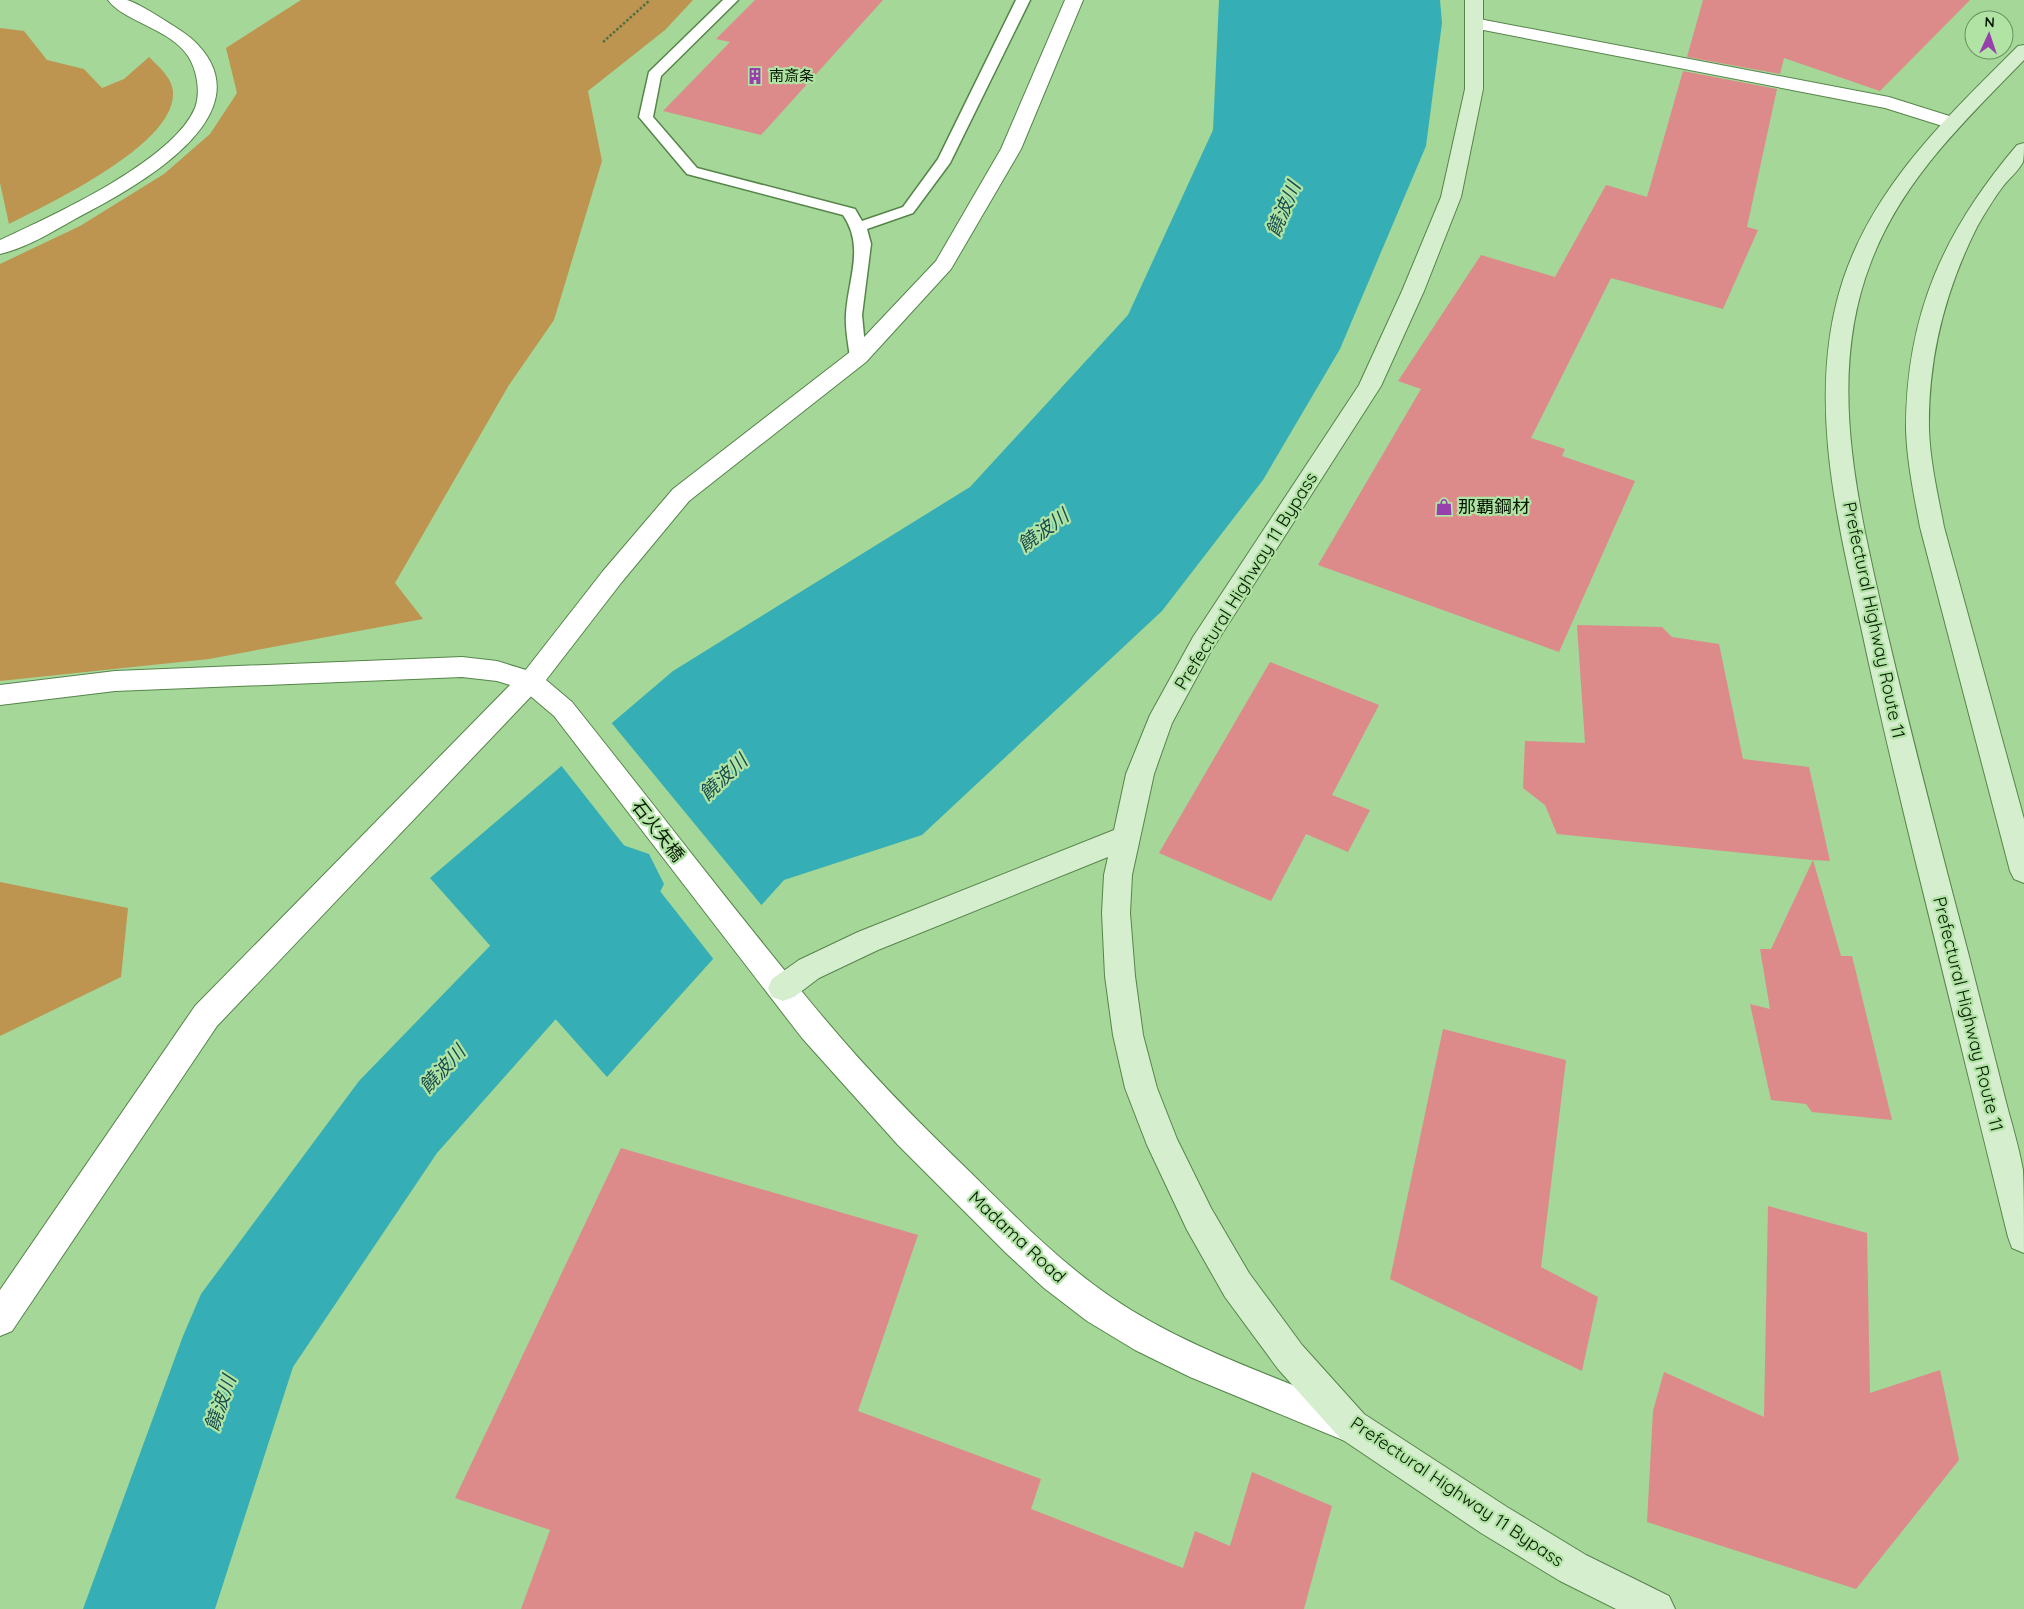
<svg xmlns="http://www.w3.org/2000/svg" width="2024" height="1609" viewBox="0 0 2024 1609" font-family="Quicksand,'Noto Sans JP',sans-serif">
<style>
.green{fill:#bd9550}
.water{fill:#35afb5}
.pier{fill:#a4d798}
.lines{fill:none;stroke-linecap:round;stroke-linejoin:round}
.river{fill:#35afb5;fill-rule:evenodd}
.building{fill:#dd8a8b}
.service-casing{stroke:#56854a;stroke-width:3}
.pedestrian-casing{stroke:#56854a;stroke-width:2}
.minor-casing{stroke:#56854a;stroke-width:2}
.tertiary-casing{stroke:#56854a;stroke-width:2}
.secondary-casing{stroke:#56854a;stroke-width:2}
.path{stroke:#4d6e46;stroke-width:2.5;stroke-dasharray:2.5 2;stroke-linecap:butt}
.service{fill:#fff;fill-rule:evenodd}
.pedestrian{fill:#fff;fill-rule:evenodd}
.minor{fill:#fff;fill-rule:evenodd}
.tertiary{fill:#fff;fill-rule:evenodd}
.secondary{fill:#d5eece;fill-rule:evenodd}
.labels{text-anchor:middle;stroke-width:4.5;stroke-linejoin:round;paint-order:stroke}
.far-poi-label{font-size:15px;fill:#061802;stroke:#b1e4a4;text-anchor:start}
.poi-label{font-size:18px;fill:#061802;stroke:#b1e4a4;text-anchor:start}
.street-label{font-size:18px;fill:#061802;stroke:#b1e4a4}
.water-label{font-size:19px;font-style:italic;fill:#194c4e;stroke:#b1e4a4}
</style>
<rect width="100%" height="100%" fill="#a4d798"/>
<path class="green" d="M301,0H693L665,30L588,91L602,161L554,320L509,385L395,583L423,619L209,659L0,681V264L80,226L164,174L210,134L237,93L226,48Z
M0,28L24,31L47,60L84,69L102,88L124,79L149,57C159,67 174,79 173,95C172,146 50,203 9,224L0,183Z
M0,882L128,908L121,977L0,1036Z"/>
<path class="water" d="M1219,0H1440L1442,23L1426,146L1340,349L1263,480L1162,611L922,835L784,880L607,1077L430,878L673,671L970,487L1128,315L1213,130Z"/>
<path class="pier" d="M610,721L763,907L715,961L560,764Z"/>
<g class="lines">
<path class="river" d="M614,842L649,854L664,884L649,914L437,1153L293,1367L215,1609H83L183,1336L201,1294L359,1081L579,854Z"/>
</g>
<path class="building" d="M755,0H883L761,135L663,111L730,42L716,39Z
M1703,0H1970L1880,91L1784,58L1780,74L1687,57Z
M1683,71L1777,89L1747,227L1758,230L1723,309L1611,278L1531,438L1565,449L1562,456L1635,481L1559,652L1318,565L1421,389L1398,381L1481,255L1555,277L1606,185L1647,197Z
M1577,625L1662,627L1672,637L1719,644L1743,759L1809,767L1830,861L1813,860L1841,956H1852L1892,1120L1812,1112L1806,1104L1771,1100L1750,1004L1770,1009L1760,949H1771L1813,860L1557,834L1545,805L1523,788L1525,741L1585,743Z
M1270,662L1379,705L1332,795L1370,810L1348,852L1306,834L1271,901L1159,853Z
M1443,1029L1566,1060L1541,1267L1598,1297L1582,1371L1390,1279Z
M621,1148L918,1235L858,1411L1041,1479L1031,1509L1183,1568L1195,1531L1230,1546L1252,1472L1332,1506L1304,1609H521L550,1530L455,1498Z
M1768,1206L1867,1233L1870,1393L1940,1370L1959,1460L1856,1589L1647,1522L1653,1411L1664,1372L1764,1417Z"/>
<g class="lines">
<g class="service-casing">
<path id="service" d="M723,0H738L661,76L653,117L697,168L855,209L862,221L903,207L938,159L1016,0H1030L950,163L913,213L867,229L871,244L862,315L866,357L864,361L858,363L852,361L850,357C848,343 845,328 846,314C848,279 865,247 843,215L687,174L639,117L649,72Z"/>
</g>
<g class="pedestrian-casing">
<path id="pedestrian" d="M108,0C114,0 121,0 127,0C137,2 183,31 192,39C274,114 131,190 75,219C52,232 26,248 0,254V240C52,216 173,161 195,108C201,92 197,70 188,56C169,28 124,22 108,0Z"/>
</g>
<g class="minor-casing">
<path id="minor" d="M1474,18L1889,97L1959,119L1962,123L1959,127L1952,129L1885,108L1468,27L1465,23L1468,19Z
M462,657L497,661L539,674L543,681L539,688L217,1026L12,1331L0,1336V1290L195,1006L510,685L497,681L462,677L115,691L0,705V685L115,671Z"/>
</g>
<g class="tertiary-casing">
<path id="tertiary" d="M1065,0H1083L1021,149L951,269L866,362L689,501L621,583L546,680L572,702C656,807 737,914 823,1017C868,1071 918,1122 969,1171C1014,1215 1058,1261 1111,1297C1187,1349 1278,1377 1362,1413L1368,1425L1362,1437L1350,1443L1190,1377L1135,1350L1087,1321L1044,1288L1006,1253L898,1145L802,1038L554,716L521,688L517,681L603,571L673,489L850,352L936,261L1001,149Z"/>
</g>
<g class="secondary-casing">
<path id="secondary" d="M1465,0H1483V89L1461,197L1424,291L1381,386L1211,651L1172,723L1154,774L1132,875L1130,913L1135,976L1143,1035L1157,1088L1177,1139L1211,1208L1249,1273L1302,1345L1364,1414L1507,1507L1586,1555L1669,1596L1675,1609H1616L1560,1581L1481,1533L1340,1438L1278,1369L1225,1297L1187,1230L1147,1145L1125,1088L1113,1035L1105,976L1102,913L1104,875L1108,857L878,950L819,978L794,997L783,1001L772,997L768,988L772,979L799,960L858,932L1114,830L1126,774L1150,715L1193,637L1359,385L1402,291L1441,197L1465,89Z
M2024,45V60C1964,122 1902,180 1871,262C1828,372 1855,490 1880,601C1907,721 1939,841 1970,960C1982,1007 1994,1055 2006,1102C2012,1125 2019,1147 2023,1170C2024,1194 2024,1228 2024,1253L2012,1248L2008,1237C1976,1108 1945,980 1913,851C1895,777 1877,702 1861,627C1836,515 1806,393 1843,280C1875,184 1948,116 2018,46Z
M2024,143C2024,149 2024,157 2023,162C2019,170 2010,178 2004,185C1994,198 1985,213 1977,227C1945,291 1928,357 1929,429C1930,462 1938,495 1944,527L2024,819V883L2014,879L2010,871L1920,527C1914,495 1907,462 1906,429C1906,314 1944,231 2017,145Z"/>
</g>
<path class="path" d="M603,42L650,0"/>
<use href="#service" class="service"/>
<use href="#pedestrian" class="pedestrian"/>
<use href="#minor" class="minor"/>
<use href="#tertiary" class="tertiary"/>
<use href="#secondary" class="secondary"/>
</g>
<defs>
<g id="building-bare" transform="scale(1.35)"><path d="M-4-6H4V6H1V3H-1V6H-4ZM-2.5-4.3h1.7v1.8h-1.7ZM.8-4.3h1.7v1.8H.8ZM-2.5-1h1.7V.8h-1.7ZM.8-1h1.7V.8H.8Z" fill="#973fac" stroke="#b1e4a4" stroke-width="2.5" paint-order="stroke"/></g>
<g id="shop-bare" transform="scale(1.35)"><path d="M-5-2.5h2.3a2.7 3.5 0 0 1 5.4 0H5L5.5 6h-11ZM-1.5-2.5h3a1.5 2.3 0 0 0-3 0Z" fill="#973fac" stroke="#b1e4a4" stroke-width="2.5" paint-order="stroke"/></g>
</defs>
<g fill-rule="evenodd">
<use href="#building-bare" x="755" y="76"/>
<use href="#shop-bare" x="1444" y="507"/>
</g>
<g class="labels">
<g class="far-poi-label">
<text x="769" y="81">南斎条</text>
</g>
<g class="poi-label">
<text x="1458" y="513">那覇鋼材</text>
</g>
<g class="street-label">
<text transform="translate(1246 581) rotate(-58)" y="6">Prefectural Highway 11 Bypass</text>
<text transform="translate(1874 620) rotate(78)" y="6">Prefectural Highway Route 11</text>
<text transform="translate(658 831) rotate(52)" y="6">石火矢橋</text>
<text transform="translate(1968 1014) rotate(76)" y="6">Prefectural Highway Route 11</text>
<text transform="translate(1017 1237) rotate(43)" y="6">Madama Road</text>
<text transform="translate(1457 1492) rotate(34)" y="6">Prefectural Highway 11 Bypass</text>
</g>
<g class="water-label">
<text transform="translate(1283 209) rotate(-67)" y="7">饒波川</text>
<text transform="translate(1043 530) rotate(-36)" y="7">饒波川</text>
<text transform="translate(723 777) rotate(-43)" y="7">饒波川</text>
<text transform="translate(442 1069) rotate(-47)" y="7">饒波川</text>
<text transform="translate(220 1403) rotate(-71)" y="7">饒波川</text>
</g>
</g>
<g transform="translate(1989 35) rotate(3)"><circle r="24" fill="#b1e4a4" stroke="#6d9263"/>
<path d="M0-4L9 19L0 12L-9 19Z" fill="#973fac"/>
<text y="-8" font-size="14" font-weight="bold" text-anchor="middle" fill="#061802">N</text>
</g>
</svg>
